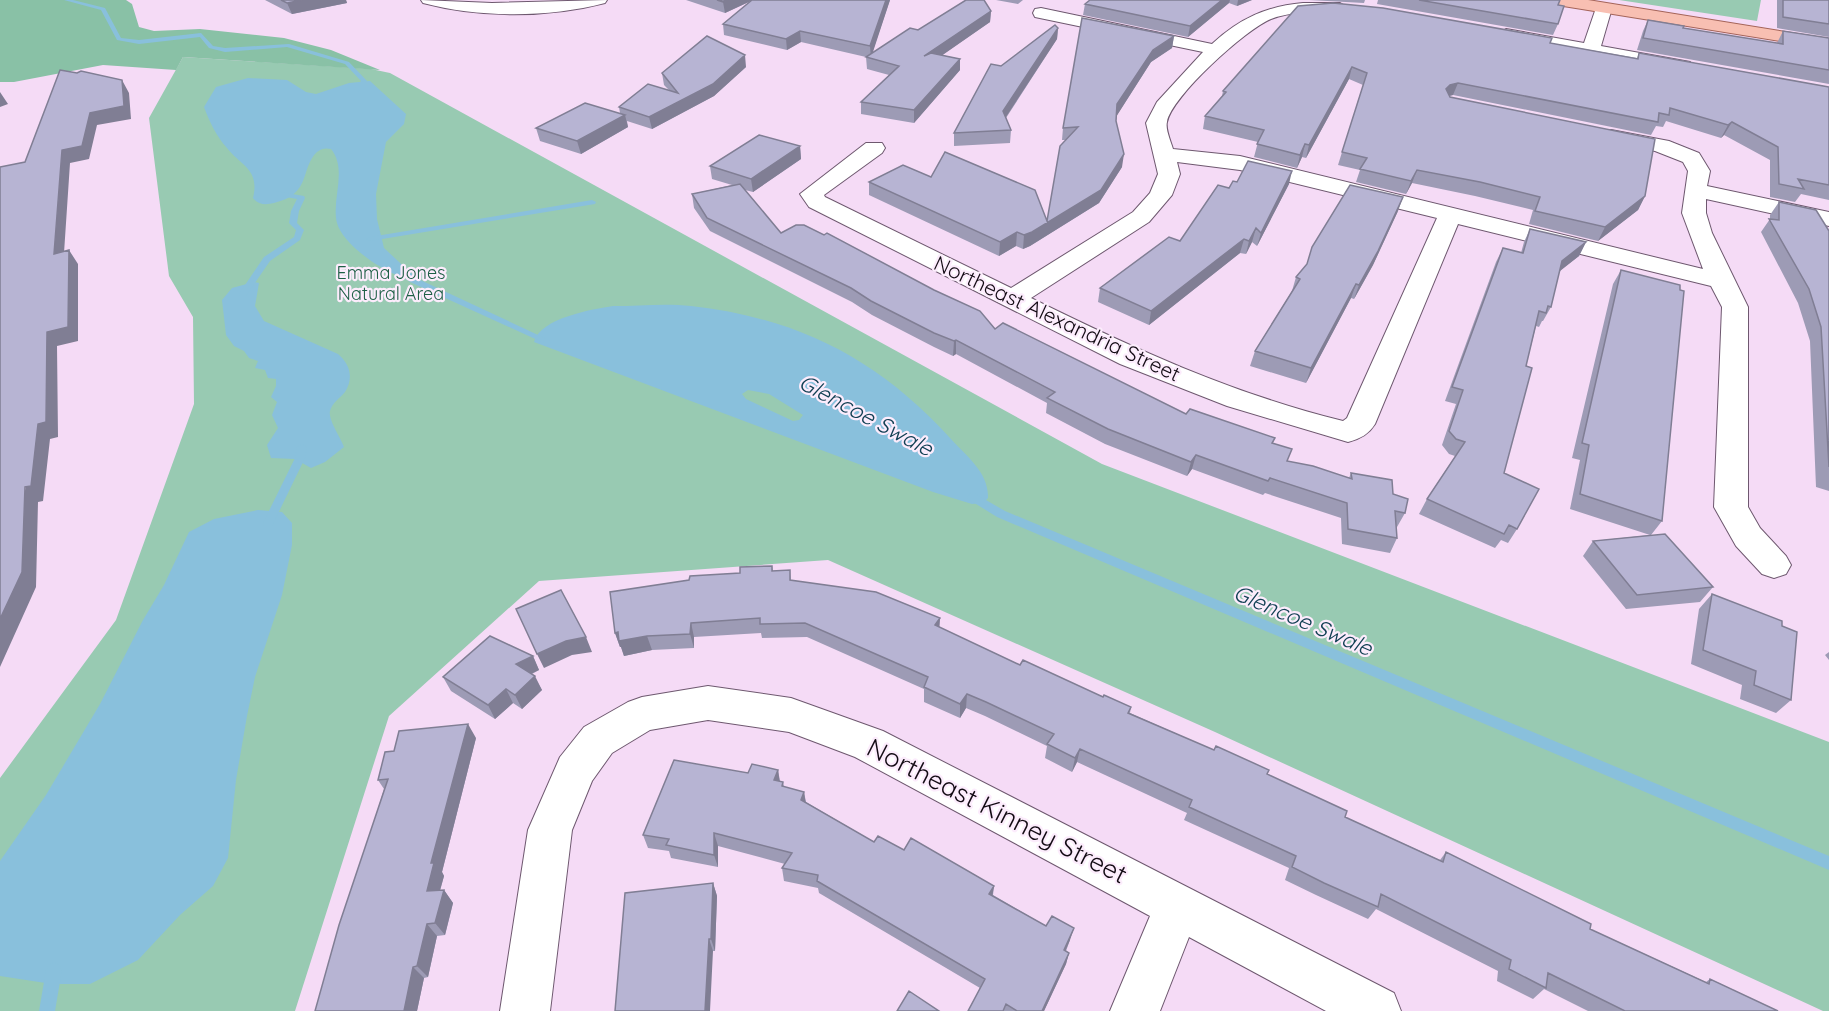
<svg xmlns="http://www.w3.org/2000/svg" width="1829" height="1011" viewBox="0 0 1829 1011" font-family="Quicksand,sans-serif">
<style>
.green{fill:#98cab2}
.forest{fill:#89c1a6}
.water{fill:#89c0dc;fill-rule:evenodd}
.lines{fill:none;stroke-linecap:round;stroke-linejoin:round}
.stream{fill:#89c0dc;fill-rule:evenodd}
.minor-casing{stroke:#6e586f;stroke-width:2}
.major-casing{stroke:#a46459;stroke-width:2}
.minor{fill:#fff;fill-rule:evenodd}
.major{fill:#f8bfb2;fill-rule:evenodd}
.wall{fill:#9d9bb5}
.shaded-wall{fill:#807e94}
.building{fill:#b7b4d3;stroke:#807e94;stroke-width:1.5}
.labels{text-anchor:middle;stroke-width:4.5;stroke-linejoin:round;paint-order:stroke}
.far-park-label{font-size:18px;fill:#1d5f45;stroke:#fcecfc}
.street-label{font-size:21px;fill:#120a13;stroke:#fcecfc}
.water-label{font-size:22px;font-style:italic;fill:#124054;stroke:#fcecfc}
.near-street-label{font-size:26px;fill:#120a13;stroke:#fcecfc}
</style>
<rect width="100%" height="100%" fill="#f5dbf6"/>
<path class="green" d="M1619,0H1761L1757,21Z
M183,57L371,69L390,73L1102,464L1829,742V1011H1823L1215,732L828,560L539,581L389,716L295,1011H0V778L116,620L194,404L193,317L169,276L149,118Z"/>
<path class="forest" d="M0,0H126L132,4L139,27L154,31L200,29L284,38L331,50L380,70L183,57L176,70L103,65L14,82H0Z"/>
<path class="water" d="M248,78L287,80L306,92L316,94L349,83L370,81L406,114L404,124L386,142L376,194L377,219L384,248L412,274L413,280C391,278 343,246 337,223C331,199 348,170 331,149C326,148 322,148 317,152C300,168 312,194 274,203C266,205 258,205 253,198C260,169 241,166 227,148C217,137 209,121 204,107L216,87Z
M254,282L259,283L255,306L264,321L338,354C350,364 354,378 345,392C340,398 332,403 330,411C328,420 341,438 344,447L325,462L311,468L295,459L271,458L267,445L278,428L272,415L277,402L271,397L276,386V379L268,378L265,370L255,368L258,361L249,358L244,351L234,346L226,335L222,300L232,288Z
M613,306C639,306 666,303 691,306C798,318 878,359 950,438C966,456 989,472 988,498L983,503L972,504L933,492L534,342C540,318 593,309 613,306ZM748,390L769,394L803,415L799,420L793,421L746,399L742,394Z
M258,510L282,512L292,523V545L282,595L255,677L247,716L236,780L228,858L213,886L180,915L138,960L90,984H52L0,976V861L46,795L100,704L143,620L164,585L189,532L214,519Z"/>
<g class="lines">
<path class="stream" d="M64,0H73L105,8L121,38L139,40L201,33L213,46L225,48L289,44L349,62L367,81L358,92H354L353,91L361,81L345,64L287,47L225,52L209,48L200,37L139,44L117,40L101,10Z
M275,191L304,196L305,198L299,211L297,223L304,230L300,240L270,261L246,296H240L239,294L264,257L294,237L296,230L289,223L291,211L297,199L275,195Z
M592,200L596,202L595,204L370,241L366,239L370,237Z
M399,269H405L416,278L551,341L550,343H544L410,282L399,273Z
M302,444L307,447L305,458L272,526H264L263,523L295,458L297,447Z
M972,492L1005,511L1829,856V870L997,517L968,499L967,496Z
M54,962L59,965L62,970L55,1011H39L46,970L49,965Z"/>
<g class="minor-casing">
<path id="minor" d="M421,0L492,3L607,0L605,3C548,18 480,18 423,3Z
M1303,3H1340L1348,8L1340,13C1318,12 1292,11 1271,19C1246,29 1171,97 1167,122C1165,129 1171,142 1173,149L1240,156L1703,269L1682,213L1688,171L1683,162L1655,151L1604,140L1601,136L1604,132L1611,130L1669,141L1699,153L1710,171L1707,186L1829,212V226L1706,199V213L1712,233L1748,307V507L1760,528L1786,556L1791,565L1786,574L1774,578L1762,574L1736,546L1714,507L1722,307L1711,286L1458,224L1375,424C1369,434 1360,439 1348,442L1227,406L1120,364L809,207L800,194L866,143H882L885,148L882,153L824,195L825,197L1011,288L1133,212L1150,193L1158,174L1146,123L1157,102L1203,52L1035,17L1033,13L1035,9L1041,8L1212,44C1239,19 1267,6 1303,3ZM1177,162L1240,170L1437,218L1347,418L1343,421C1233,394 1132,348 1031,298L1149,222L1172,195L1180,174Z
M1604,3L1612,8L1601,46L1690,62L1692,66L1690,70L1683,72L1506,39L1497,34L1506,29L1584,43L1596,8Z
M708,686L791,698L883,731L1394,993L1401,1011H1326L1189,937L1160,1011H1110L1150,916L855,757L789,732L708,720L650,730L612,753L592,781L572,830L550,1011H500L528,830L560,757L584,727L628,702L642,697Z"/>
</g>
<g class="major-casing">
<path id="major" d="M1549,0H1588L1829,39V49L1557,5Z"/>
</g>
<use href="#minor" class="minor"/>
<use href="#major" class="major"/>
</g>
<path class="wall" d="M265,0H346L347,3L292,14Z
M686,0H890L872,53L918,30L991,11L990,22L942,55L960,59V70L914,123L861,114V102L889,75L867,69L866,57L801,42L787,50L724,35L723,24L751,1L725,13Z
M996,0H1023L1018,4Z
M1090,0H1252L1237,6L1229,3L1188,37L1083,15L1085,4Z
M1309,0H1365L1364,3Z
M1378,0H1560L1558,5V24L1553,35L1377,4Z
M1777,0H1829V37L1777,28Z
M1298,6L1550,43L1637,58L1639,53L1829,87V200L1801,194L1795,202L1770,197V160L1724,135L1721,138L1666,121L1663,127L1656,126L1651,135L1453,95L1449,96L1645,196L1638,210L1598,241L1529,224L1533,210L1475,196L1412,183L1406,194L1356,182L1360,170L1338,165L1363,85L1349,79L1306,158L1302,157L1297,168L1254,157L1258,142L1203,129L1205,116L1222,96L1223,91Z
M1648,20L1683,28L1777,43L1783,31L1829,38V84L1637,50L1643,31Z
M1058,28L1057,39L1006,118L1011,130L1010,143L954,146V133L1001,66Z
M1174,36L1172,48L1151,62L1117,115L1116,121L1122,167L1099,203L1030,246L1023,249L1016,246L999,256L869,195V182L931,177L1047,221L1066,140H1062L1063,128Z
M746,67L714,96L652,129L627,121L628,127L581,154L540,141L536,128L620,113L619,107L669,90L664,85L662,73Z
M800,146L801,159L753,192L745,190L781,233L1186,414L1275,438L1273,443L1288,461L1349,478L1351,473L1393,494L1405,513L1397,527H1396L1397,538L1390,553L1342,544L1341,518L1265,493L1263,495L1192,469L1187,476L1105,444L1046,413L1047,403L956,354L953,356L934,347L872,315L852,302L710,231L694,208L692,194L732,185L712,179L710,166Z
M1237,182L1289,184L1257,246L1252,242L1246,254L1240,253L1149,325L1098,302L1100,288L1180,241L1229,188Z
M1779,202L1829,231V491L1816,487L1810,341L1798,303L1761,232L1770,219V215Z
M1398,211L1373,265L1354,299L1351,298L1306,383L1250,366L1255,351L1292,291L1296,277Z
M1530,229L1586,242L1579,256L1559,271L1551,307L1543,321H1542L1539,327L1536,326L1526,366L1504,473L1517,529L1508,543L1501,540L1495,548L1419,514L1427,499L1455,456L1449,454L1442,445L1456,404L1445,401L1496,262L1503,248L1521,253L1524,242Z
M1621,270L1662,521L1651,535L1713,587L1700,602L1626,609L1583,556L1593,541L1650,535L1570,509L1580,460L1572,458L1613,284Z
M772,566L773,571L790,570L791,581L940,618L939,627L1020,665L1131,707L1130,713L1267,774L1345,817L1440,860L1446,852L1590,929L1706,982L1710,979L1778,1011H1588L1544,989L1533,999L1497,981L1498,971L1376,909L1368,919L1316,895L1285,880L1289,868L1184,820L1187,813L1077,762L1072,772L1045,758L1047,746L985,716L966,708L960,718L924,702V689L807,637L762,638L761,633L694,637V648L652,650L624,656L621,647H620L615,633L740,573Z
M1712,594L1782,626L1791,700L1776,713L1740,699L1742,685L1691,664L1699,609Z
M1829,652V660L1825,655Z
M533,656L539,670L532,674L542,690L522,709L513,703L495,719L451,691L443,677Z
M476,738L442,872L444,876L440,891L444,890L453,903L445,935L437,936L428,977L424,978L417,1011H315L384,789L378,780Z
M778,770L780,781L783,782L784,787L804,792L806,802L874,842L904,850L994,886L993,895L1070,940L1066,951L1069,953L1066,964L1044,1011H968L980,988L819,893L818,888L784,881L782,868L785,864L718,846V867L671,858L669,851L648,848L643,835Z
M713,883L717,896L715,951H713L615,1011Z"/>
<path class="shaded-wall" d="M302,0H346L347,3L292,14L287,3Z
M728,0H753L725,13L723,2Z
M886,0H890L871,58L870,46Z
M1222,0H1230L1229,3L1188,37L1190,26Z
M1238,0H1252L1237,6Z
M991,11L990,22L924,68V56Z
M1058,28L1057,39L1002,123L1003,111Z
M800,31L801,42L787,50L786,39Z
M1174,36L1172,48L1151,62L1116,117L1117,104L1153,50Z
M745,55L746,67L714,96L652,129L649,117Z
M960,59V70L914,123V110Z
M1352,67L1349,79L1306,158L1309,145Z
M122,80L129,93L131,119L97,125L89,159L70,163L63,268L54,254L62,150L90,113Z
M1458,83L1453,95L1445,97L1446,89L1450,85Z
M0,92L8,104L0,107Z
M625,115L628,127L581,154L577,141Z
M1732,122L1724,135L1721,138L1728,125Z
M1305,144L1302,157L1297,168L1300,155Z
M800,146L801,159L753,192L751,179Z
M1124,154L1122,167L1099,203L1030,246L1023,249L1024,235L1101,190Z
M1417,170L1412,183L1406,194L1411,181Z
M1292,171L1289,184L1257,246L1261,233Z
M1645,196L1638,210L1598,241L1605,227Z
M1403,197L1398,211L1373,265L1354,299L1359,285Z
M1256,228L1252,242L1246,254L1249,241Z
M1017,232L1016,246L999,256L1000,242Z
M1244,239L1240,253L1149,325L1151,311Z
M1586,242L1579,256L1555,275L1562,261Z
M69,250L78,264V341L57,346L58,437L50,439L43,501L38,502L36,587L0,667V619L38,424L47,332Z
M1356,284L1351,298L1306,383L1311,368Z
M956,340V354L953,356L954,341Z
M1196,455L1192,469L1187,476L1191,462Z
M940,618L939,633L935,625Z
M691,623L694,637V648L690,634Z
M618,632L647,636L652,650L624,656L621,647H620L615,633Z
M586,637L592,652L572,655L544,668L537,654L566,641Z
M533,656L539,670L522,678L516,664Z
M535,676L542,690L522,709L515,695Z
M506,689L513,703L495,719L488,705Z
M967,694L966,708L960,718V704Z
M468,724L476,738L442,872L444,876L436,904L427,891L431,863Z
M1080,749L1077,762L1072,772L1075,758Z
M778,770L780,784L774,780Z
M804,792L806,805L801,800Z
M714,833L718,846V867L714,855Z
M713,883L717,896L715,951L711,939Z
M994,886L992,898L989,894Z
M444,890L453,903L445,935L435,923Z
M427,924L437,936L428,977L417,966Z
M1074,928L1070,940L1061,961L1064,950Z
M709,939L713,951L710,1011H705Z
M1069,953L1066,964L1044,1011H1042Z
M413,967L424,978L417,1011H404Z"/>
<path class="building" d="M281,0H302L287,3Z
M717,0H728L723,2Z
M752,0H886L870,46L800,31L786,39L723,24Z
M966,0H984L991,11L924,56L931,53L960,59L914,110L861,102L899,66L866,57L910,28L918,30Z
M1090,0H1222L1190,26L1085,4Z
M1419,0H1560L1558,5L1564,6L1558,24Z
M1783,0H1829V24L1783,17Z
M1333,3L1383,8L1552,38L1550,43L1638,59L1639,53L1829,87V185L1798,179L1804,189L1779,184L1778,147L1732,122L1728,125L1670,108L1669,115L1659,113L1658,122L1458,83L1450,85L1446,89L1450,97L1655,139L1645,196L1605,227L1535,211L1540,197L1480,182L1417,170L1411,181L1360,169L1367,158L1342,152L1367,73L1352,67L1309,145L1305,144L1300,155L1257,144L1264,130L1205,116L1226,92L1223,91L1298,6Z
M1082,18L1174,36L1153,50L1117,104L1116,121L1124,154L1101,190L1032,232L1024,235L1017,232L1000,242L869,182L903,165L931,177L945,152L1035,190L1047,221L1060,146L1078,127L1063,128Z
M1648,20L1684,26L1683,28L1783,44V31L1829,38V70L1643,38Z
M1055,25L1058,28L1003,111L1011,130L954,133L991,64L1001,66Z
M707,36L745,55L713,84L649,117L619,107L648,84L678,93L662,73Z
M60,70L77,73L81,71L122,80L124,106L90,113L82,146L62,150L54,254L69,250L68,327L47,332L46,422L38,424L31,486L25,487L22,572L0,619V167L25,162Z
M585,103L625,115L577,141L536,128Z
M759,135L800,146L751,179L710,166Z
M1248,161L1292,171L1261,233L1256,228L1249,241L1244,239L1151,311L1100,288L1169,237L1180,241L1218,185L1229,188L1233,181L1237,182Z
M740,184L781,233L796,225H804L824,235L827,233L934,290L980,311L995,329L1003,323L1186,414L1190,409L1275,438L1272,443L1292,449L1287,461L1313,466L1352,479L1351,473L1392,480L1393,494L1408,499L1405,513L1395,511L1397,538L1348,529L1347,503L1270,478L1268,481L1196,455L1191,462L1108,429L1047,398L1055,392L956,340L954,341L934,333L871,301L851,288L707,218L692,194Z
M1350,185L1403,197L1378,251L1359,285L1356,284L1311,368L1255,351L1300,279L1296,277L1307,264L1312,247Z
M1779,202L1816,210L1829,231V467L1821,327L1809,289L1769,219L1779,220Z
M1530,229L1586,242L1562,261L1551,307L1548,306L1546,313L1539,311L1526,366L1532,368L1504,473L1539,489L1517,529L1509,525L1504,534L1427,499L1465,442L1456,439L1449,431L1463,390L1452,387L1503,248L1523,253Z
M1621,270L1680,285V290L1684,291L1662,521L1580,494L1589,445L1582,443Z
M1665,534L1713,587L1637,595L1593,541Z
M772,566V571L790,570V580L876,592L940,618L935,625L1020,665L1023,660L1103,697L1104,695L1131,707L1128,713L1214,750L1216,746L1269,770L1267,774L1347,811L1345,817L1443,862L1446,852L1591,924L1590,929L1709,984L1710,979L1778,1011H1625L1548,973L1546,988L1509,969L1511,960L1381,894L1378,907L1324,883L1292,867L1296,856L1189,807L1192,800L1080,749L1075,758L1047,744L1054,734L986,702L967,694L960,704L924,687L928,677L805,623L760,624V618L691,623L690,634L647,636L619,641L618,632L615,633L610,592L689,580L690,576L740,573V567Z
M561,590L586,637L566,641L537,654L516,609Z
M1712,594L1782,621V626L1797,632L1791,700L1754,685L1756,671L1703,650Z
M490,636L533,656L516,664L535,676L515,695L506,689L488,705L443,677Z
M468,724L431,863H434L427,891L444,890L435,923L427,924L417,966L413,967L404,1011H315L339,925L388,779L378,780L385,752L394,751L399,731Z
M674,760L748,773L752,764L778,770L774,780L783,782L782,786L804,792L801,800L874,842L878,836L904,850L911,838L994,886L989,894L1046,926L1052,916L1074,928L1064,950L1069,953L1042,1011H1017L1006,1004L1003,1011H968L985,979L817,881L818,875L782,868L792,853L714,833V855L666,845L669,839L643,835Z
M713,883L711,939H709L705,1011H615L625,893Z
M909,991L939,1011H897Z"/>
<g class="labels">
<g class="far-park-label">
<text x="391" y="279">Emma Jones<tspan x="391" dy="21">Natural Area</tspan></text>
</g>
<g class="street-label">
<text transform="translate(1057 319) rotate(25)" y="7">Northeast Alexandria Street</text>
</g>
<g class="water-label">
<text transform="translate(866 415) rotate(28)" y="8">Glencoe Swale</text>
<text transform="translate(1303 620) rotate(23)" y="8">Glencoe Swale</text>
</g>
<g class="near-street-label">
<text transform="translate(997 811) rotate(27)" y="9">Northeast Kinney Street</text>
</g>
</g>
</svg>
